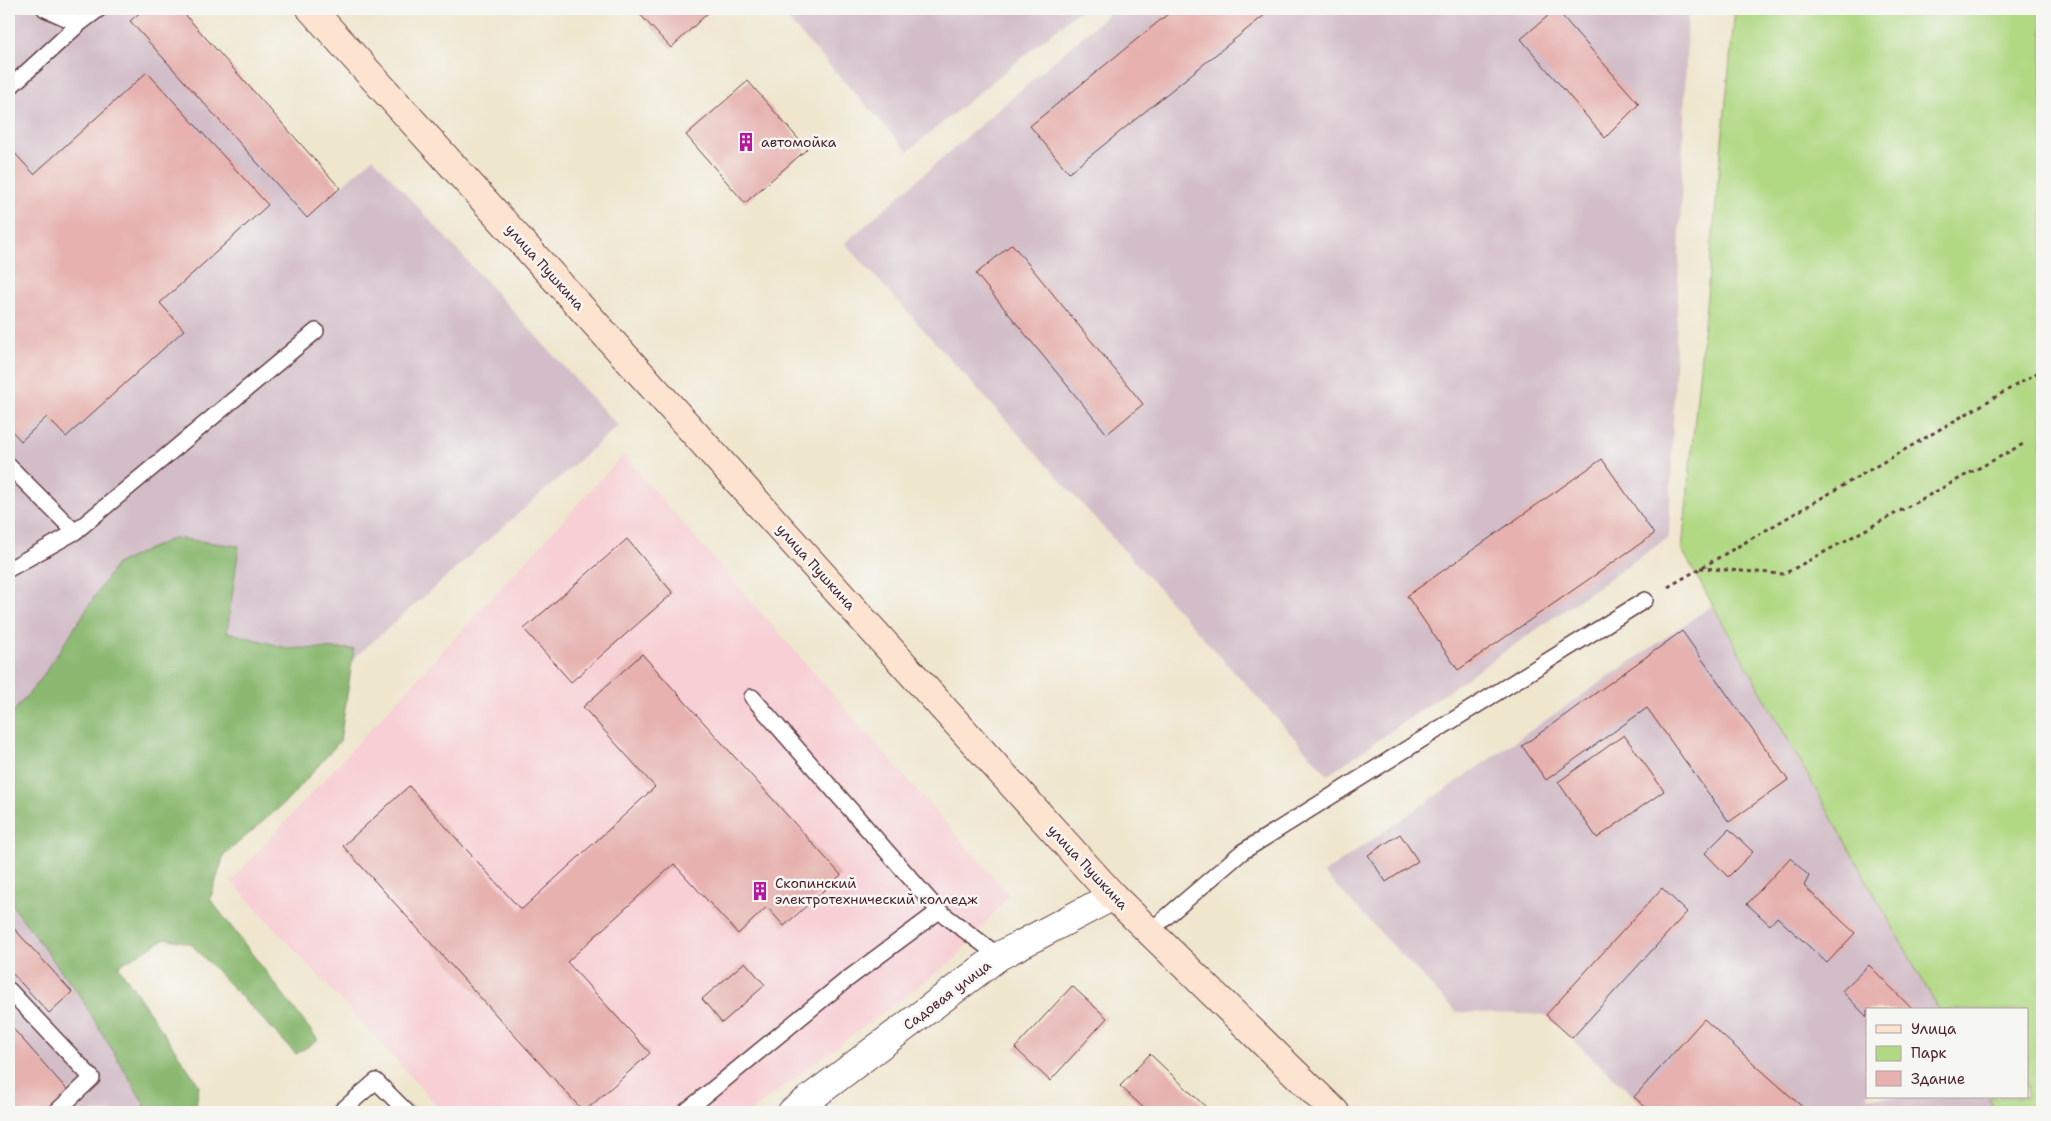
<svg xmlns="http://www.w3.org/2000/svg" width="2051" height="1121" viewBox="0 0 2051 1121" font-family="'Shantell Sans',sans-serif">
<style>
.built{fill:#f7cfd4}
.industrial{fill:#d2bdc8}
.green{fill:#b1d984;stroke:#7e7c58}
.forest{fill:#8cb972;stroke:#6b6c4e}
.building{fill:#e6b1ae}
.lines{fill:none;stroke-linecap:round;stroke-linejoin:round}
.service-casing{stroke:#633d43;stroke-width:18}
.minor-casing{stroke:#633d43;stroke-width:30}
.secondary-casing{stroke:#633d43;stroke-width:30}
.path{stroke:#633d43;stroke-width:3;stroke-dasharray:4 4;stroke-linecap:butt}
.service{stroke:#fff;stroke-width:15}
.minor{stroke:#fff;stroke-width:28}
.secondary{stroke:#fde4d0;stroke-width:28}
.labels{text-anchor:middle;stroke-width:5;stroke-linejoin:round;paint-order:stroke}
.poi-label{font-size:14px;fill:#4a1f2b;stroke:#f6f6f2;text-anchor:start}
.street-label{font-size:14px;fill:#4a1f2b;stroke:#f6f6f2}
</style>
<rect width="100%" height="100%" fill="#f6f6f2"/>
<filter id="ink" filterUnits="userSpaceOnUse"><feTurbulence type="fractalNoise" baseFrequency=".02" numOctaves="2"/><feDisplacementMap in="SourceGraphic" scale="10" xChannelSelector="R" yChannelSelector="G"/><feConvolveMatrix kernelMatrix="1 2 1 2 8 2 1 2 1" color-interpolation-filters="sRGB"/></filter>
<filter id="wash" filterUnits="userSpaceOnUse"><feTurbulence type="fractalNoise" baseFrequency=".0096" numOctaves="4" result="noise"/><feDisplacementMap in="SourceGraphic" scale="20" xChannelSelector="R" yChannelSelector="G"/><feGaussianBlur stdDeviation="1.12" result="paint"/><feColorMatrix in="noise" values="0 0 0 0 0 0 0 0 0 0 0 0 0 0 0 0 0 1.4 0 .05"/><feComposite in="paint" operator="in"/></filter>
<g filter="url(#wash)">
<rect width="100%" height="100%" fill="#efe6ce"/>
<path class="built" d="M623,455L1009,895L955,959L749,1112H443L231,881Z"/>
<path class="industrial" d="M9,9H179L339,188L373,158L618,426L41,933L71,968L149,1112H9Z
M778,9H1081L908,151Z
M1114,9H1688L1669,537L1328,775L845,243Z
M1713,605L1939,1010H1867V1097H1988L1996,1112H1651L1546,1015L1456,1012L1324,873Z"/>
<path class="green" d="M1735,9H2042V1112H1996L1988,1097H2027V1010H1939L1682,550Z"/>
<path class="forest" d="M174,538L239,546L227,632L287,648L354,649L340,741L289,799L224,855L210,899L318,1040L296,1054L191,944L166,938L118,966L199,1085L195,1112H138L145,1105L80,996L9,901V717L41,679L116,564Z"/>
<g id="blocks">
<path class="building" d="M144,9H180L340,188L307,218L130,21Z
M635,9H712L671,48Z
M1174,9H1272L1069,173L1030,126Z
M1556,9L1639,104L1605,138L1521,39Z
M147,72L268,205L160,303L184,330L66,437L47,417L21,441L9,428V147L34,174Z
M748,81L807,149L745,203L686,135Z
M1012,244L1143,404L1107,434L976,274Z
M1602,459L1654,534L1458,670L1407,596Z
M627,539L673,593L571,682L524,629Z
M1682,631L1788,780L1729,822L1647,708L1546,780L1522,746Z
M642,654L841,875L784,926L767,907L738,934L674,864L567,962L650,1053L584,1112L343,846L409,786L521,910L655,787L583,707Z
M1624,735L1664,791L1597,838L1558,782Z
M1729,829L1753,852L1728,877L1705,853Z
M1400,834L1418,861L1386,882L1368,855Z
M1790,858L1809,876L1804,886L1855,933L1827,963L1777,917L1770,925L1747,904Z
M1662,888L1687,912L1572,1038L1546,1015Z
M9,923L72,992L49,1013L9,970Z
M745,962L765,985L722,1023L702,999Z
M1869,965L1913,1010H1867V1017L1842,991Z
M1072,986L1107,1018L1050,1081L1015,1048Z
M1704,1019L1808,1112H1651L1634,1097Z
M9,1024L70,1093L49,1112H9Z
M1150,1054L1211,1112H1148L1120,1086Z"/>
</g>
</g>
<g filter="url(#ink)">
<use href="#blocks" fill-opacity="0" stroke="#633d43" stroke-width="1"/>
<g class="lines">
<g class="service-casing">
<path id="service" d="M45,9L79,24L99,9
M9,88L79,24
M9,466L75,532L316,331
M9,569L75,532
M752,697L939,911
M1150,931L1242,852L1645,600
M9,990L92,1078L56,1112
M340,1112L376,1081L407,1112
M685,1112L845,981L939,911L999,956"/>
</g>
<g class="minor-casing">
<path id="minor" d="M792,1112L999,956L1113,896"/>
</g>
<g class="secondary-casing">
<path id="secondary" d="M311,9L1113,896L1335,1112"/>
</g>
<path class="path" d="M1700,568L1784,574L2025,443
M1668,587L2042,370"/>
<use href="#service" class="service"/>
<use href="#minor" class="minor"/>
<use href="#secondary" class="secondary"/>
</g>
</g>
<defs>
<g id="building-bare" transform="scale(1.5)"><path d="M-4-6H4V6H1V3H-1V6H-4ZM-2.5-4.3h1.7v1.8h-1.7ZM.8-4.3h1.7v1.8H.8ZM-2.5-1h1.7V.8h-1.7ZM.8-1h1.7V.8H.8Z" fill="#b5179e" stroke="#f6f6f2" stroke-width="2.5" paint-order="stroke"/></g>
</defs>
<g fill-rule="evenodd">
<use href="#building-bare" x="746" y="142"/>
<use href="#building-bare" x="760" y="891"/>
</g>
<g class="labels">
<g class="poi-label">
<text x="761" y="147">автомойка</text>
<text x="775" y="888">Скопинский<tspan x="775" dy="16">электротехнический колледж</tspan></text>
</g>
<g class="street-label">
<text transform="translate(545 267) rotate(48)" y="5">улица Пушкина</text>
<text transform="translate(816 567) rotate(48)" y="5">улица Пушкина</text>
<text transform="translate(1088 867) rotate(47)" y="5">улица Пушкина</text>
<text transform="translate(947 995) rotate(-37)" y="5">Садовая улица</text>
</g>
</g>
<rect width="2051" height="1121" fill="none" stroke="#f6f6f2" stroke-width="30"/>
<rect x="1866" y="1008" width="162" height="90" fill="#f6f6f2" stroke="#b1a0a2"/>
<rect x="1876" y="1025" width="25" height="8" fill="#fde4d0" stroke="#b1a0a2"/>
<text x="1911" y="1034" font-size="15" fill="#4a1f2b">Улица</text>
<rect x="1876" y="1046" width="25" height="15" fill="#b1d984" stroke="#b1a0a2"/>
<text x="1911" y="1058" font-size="15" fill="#4a1f2b">Парк</text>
<rect x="1876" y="1071" width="25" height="15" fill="#e6b1ae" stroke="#b1a0a2"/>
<text x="1911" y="1084" font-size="15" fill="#4a1f2b">Здание</text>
</svg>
